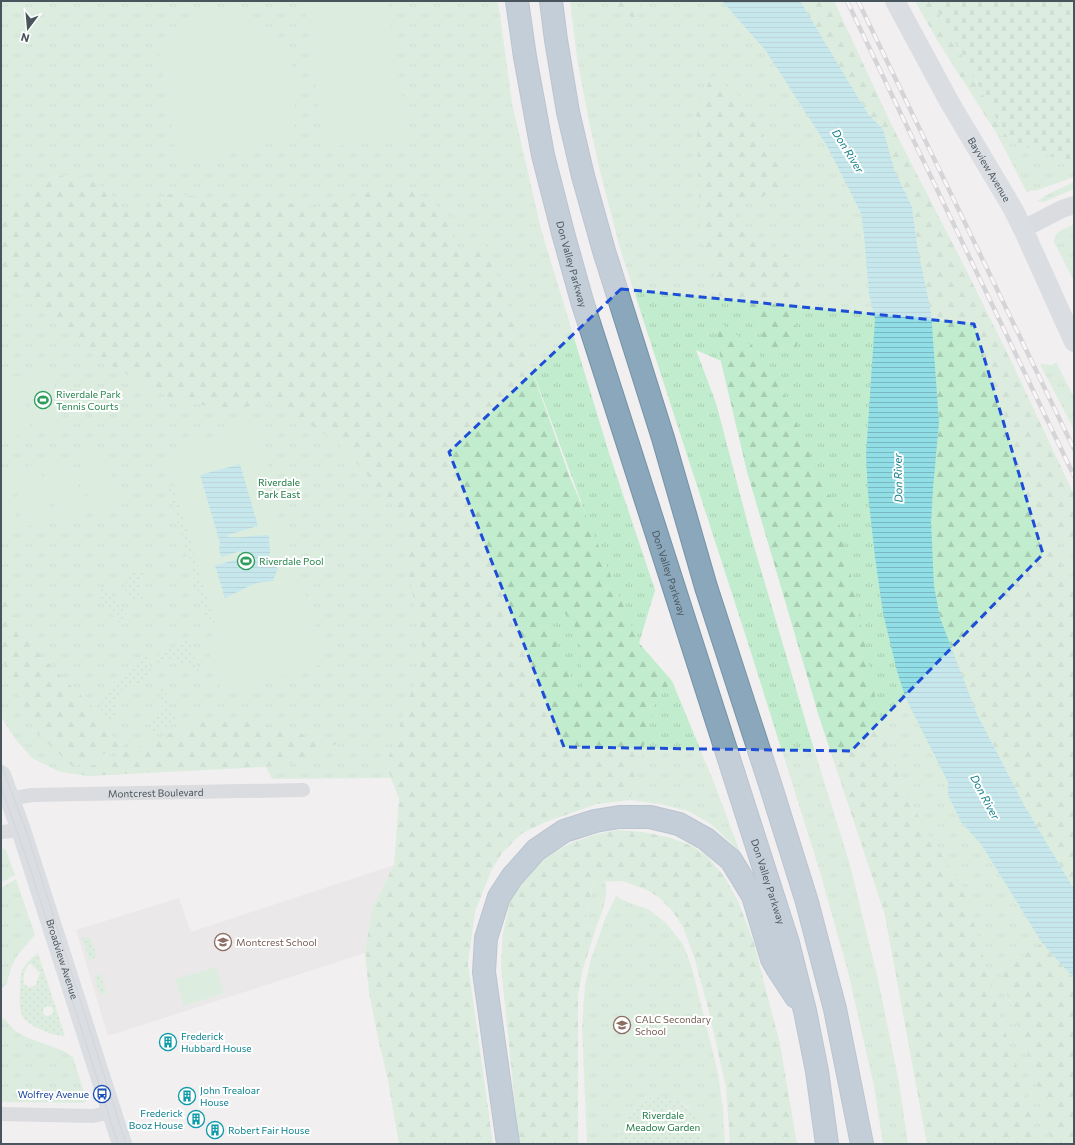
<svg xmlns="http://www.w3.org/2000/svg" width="1075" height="1145" viewBox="0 0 1075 1145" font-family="Commissioner,sans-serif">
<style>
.education{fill:#e3e0e1}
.grass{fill:url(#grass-tufts);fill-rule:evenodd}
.forest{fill:url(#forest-firs);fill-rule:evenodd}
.cemetery{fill:url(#cemetery-stones)}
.garden{fill:url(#garden-dots);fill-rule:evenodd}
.pitch{fill:#c1eccd}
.water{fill:url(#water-rules)}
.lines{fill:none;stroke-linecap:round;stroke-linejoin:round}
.motorway-casing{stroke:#7592a7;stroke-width:24}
.minor{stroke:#bcc5cb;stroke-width:14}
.tertiary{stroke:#bcc5cb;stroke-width:18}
.secondary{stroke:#bcc8d0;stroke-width:20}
.motorway{stroke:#8aa7bb;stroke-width:22}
.tram{stroke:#b2b5b9;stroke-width:1}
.rail-casing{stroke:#b2b5b9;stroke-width:4.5}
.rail{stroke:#fff;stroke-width:3;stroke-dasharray:9;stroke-linecap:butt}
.marked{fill:none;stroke:#1d4ed8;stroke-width:3;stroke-dasharray:8 5;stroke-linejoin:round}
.labels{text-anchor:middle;stroke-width:4;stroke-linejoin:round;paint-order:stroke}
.street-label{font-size:10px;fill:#48555c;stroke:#fff}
.leisure-label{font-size:10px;fill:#27864d;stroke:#fff;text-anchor:start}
.park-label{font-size:10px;fill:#1d7941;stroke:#fff}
.education-label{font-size:10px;fill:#785e54;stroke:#fff;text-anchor:start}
.culture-label{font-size:10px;fill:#0d838f;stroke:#fff;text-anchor:start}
.transit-label{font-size:10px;fill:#164399;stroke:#fff;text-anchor:end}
.water-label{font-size:11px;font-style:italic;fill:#14808c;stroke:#fff}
</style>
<defs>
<pattern id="grass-tufts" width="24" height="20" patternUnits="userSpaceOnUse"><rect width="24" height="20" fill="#c1eccd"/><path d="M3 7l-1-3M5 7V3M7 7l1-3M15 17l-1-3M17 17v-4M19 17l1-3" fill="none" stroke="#a7ccb2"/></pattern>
<pattern id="forest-firs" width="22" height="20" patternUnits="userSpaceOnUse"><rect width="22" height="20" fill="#c1eccd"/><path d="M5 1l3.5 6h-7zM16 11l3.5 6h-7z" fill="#a7ccb2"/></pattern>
<pattern id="cemetery-stones" width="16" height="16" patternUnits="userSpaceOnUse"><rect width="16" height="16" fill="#c1eccd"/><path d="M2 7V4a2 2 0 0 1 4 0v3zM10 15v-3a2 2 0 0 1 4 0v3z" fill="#a7ccb2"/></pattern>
<pattern id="garden-dots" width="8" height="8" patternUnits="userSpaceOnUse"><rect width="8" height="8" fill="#c1eccd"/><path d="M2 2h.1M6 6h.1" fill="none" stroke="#a7ccb2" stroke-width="1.8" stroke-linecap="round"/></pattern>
<pattern id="water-rules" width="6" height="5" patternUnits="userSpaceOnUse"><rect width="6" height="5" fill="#91dee6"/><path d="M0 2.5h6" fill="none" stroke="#78b7be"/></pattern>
</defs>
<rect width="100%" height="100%" fill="#f2eff0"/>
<path class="education" d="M394,865L372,908L365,953L108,1036L76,930L179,898L191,932Z"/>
<path class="grass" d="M1,1H498L512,103L541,229L609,453L655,590L639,643L666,684L664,690L672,681L715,785L743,860L731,843L711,824L688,811L659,804L630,800L633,786L391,778L272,779L266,767L88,776L60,772L32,758L16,740L3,720L1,715ZM524,348L586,515L570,478Z
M570,1H834L890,122L965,268L1010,359L1074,495V1144H927L885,915L819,716L747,471L721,361L696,350L716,403L751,536L809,733L849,861L878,979L899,1082L908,1144H883L874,1086L848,972L820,872L748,643L619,245L601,175L588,117L577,58Z
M997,134L1062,161L1074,164V177L1035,191L1032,190L1027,193Z
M1074,182V189L1044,202L1037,201L1050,193Z
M1074,224V281L1054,242C1054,231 1065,229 1074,224Z
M1056,362L1074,397V430L1040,364L1052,365Z
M1,847L6,850L15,875L1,883Z
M16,879L35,935C18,954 12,959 7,984L3,987H1V888Z
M605,881C609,898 602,912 596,928L584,927L593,882Z
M616,896L627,902L648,909L666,923L683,944L692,968L718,1073L723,1109L725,1144H707L688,1107L677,1100L651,1097L633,1112L619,1137L618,1144H587L582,1027L585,985L590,962L605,919Z
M1,1017L7,1021L14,1030L26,1037L64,1051L73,1057L86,1099V1101L83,1103L1,1102Z"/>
<path class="forest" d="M611,1H643L636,19L611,8Z
M800,1H834L890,122L965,268L1010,359L1074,495V542L1059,536L1062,572L1074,584V889L1024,805L977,714L940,618L934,586L931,523L933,489L939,422L931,312L917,245L912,207L894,169L883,129L868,114Z
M915,1H932L1001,127L1010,140L997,134L937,40Z
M713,76L737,94L758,126L783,170L782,185L764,196L733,204L734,214L750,232L788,256L801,290L791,314L798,332L796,349L771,352C765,342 760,331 754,322C744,308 728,300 713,293L715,269L702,242L699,197L696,103Z
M64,175L86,177L106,189L122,207L140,214L151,204L170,194L202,197L224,203H246L267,196L294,204L306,206L322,207L365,193L383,188H397L409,190L421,195L448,213L460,257L485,243L570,478L639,643L672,681L655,702L630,800L597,804L543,823L521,834L502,853L491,871L475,912L468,964L493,1144H399L388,1081L377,1033L369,992L365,953L372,908L394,865L399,799L386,765L416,678L423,650L410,580L407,550V518L384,498L370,478L339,443L309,424L290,418L273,402L252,406L221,409L170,398L138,381L112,366L6,284L11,273L1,264V219L33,185ZM564,612L573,621L579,641L583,693L580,695L575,692L569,667L558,663L553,656L557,643L552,627L557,614Z
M715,319L756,349L783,392L836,511L849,565L879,716L891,757L907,794L926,831L965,890L998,1010L1022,1082L1039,1144H927L885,915L819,716L747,471L721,361Z
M1,584L11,609L32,646L57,672L90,704L111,735L125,745L73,767L38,734L1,658Z
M226,716L339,743L293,763L266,766L88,776L82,775L81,770L133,749L204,718Z
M619,830L643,832L668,837L690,845L706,855L724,876L738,901L754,943L780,1044L797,1144H730L726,1087L707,1004L694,957L683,927L673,912L660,898L647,890L622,881L593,882L584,927L596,928L582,972L578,996V1144H519L501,966L503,932L511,900L526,877L545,857L571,843L597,834Z
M1042,943L1074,978V1144H1053L1045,1118L1033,1069L999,971Z"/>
<path class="cemetery" d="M932,1H1074V164L1062,161L1010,140L1001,127Z"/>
<path class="garden" d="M174,485L215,624L208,626L168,487Z
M138,571H144L146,573V576C137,582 138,588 143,597L142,599C133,602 123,593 125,583C126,580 129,577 130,574Z
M99,587C111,589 110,594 116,602C119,606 123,609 126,612L125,621L120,625L96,590Z
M186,641L190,643L199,672L195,675C183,660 176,656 157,663L156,660V654L167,651L181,642Z
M144,656H148L149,664L153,673L147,680L137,685L129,686L122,690L118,696L115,703L117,716L110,722L100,708L105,693L112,684L141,661Z
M163,685L177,723L151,733L148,723C166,709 164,708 158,687Z
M87,937L91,939L97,957L89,960L82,938Z
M38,953L65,1036C58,1036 51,1034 44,1031C20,1021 19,1015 20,990C20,984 20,977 22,971C25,964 32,958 38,953ZM30,963L40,973L35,986L28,987L24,984C23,976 24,970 30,963ZM47,1006L52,1007L53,1010L52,1014L48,1016L45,1015L43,1013L44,1008Z
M101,974L106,992L105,994L100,995L94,976Z
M651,1097C689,1095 693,1114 707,1144H618C621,1123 635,1109 651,1097Z"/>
<path class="pitch" d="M304,1H388L407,136L325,148Z
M219,11H227L259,25L286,46L296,82L294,135L179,166L157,44L195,18Z
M50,368L63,425L36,432L23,375Z
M18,376L31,433L4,439L1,427V380Z
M237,419L258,423L262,419L268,440L263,445L278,501L273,508L278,523L283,522L326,663L222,694L205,638L218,634L165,456L188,441L207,444Z
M105,448L118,505L91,511L78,455Z
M72,457L85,514L58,520L45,463Z
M39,464L52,521L25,527L11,470Z
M6,471L19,528L1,532V473Z
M216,967L224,993L184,1006L175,979Z"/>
<path class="water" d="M722,1H800L868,114L883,129L894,169L912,207L917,245L931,312L939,422L933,489L931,523L934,586L940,618L977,714L1024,805L1074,889V978L1042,943L981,844L961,822L948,795V782L906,699L897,671L883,613L875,557L868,494L866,455L875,319L869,294L864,235L861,213L827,146L766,51Z
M240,464L258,526L228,535V537C242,538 255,535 269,535L270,553L266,563L278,568L273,581L256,583L225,598L215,566L243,557L242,553L240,551L222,557C218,553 219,548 220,543L200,475Z"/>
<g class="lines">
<g class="motorway-casing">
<g id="motorway">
<path id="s4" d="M517,1L525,57L543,155L563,233L582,301L788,943L805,1011L817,1071L827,1144"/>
<path d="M551,1L556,40L568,112L583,176L604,251L663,438L706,587L771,787L807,902L835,1009L862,1144"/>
<path d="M508,1144L484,972L486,938L499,897L512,877L536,850L564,831L595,821L619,817H650L679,824L706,839L731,860L753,896L772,959L777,968L796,997"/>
</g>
</g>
<g class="minor">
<path id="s1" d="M10,799L31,795L303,790"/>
<path d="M1,832L21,830"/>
<path d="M1,1114L93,1116L112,1112"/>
</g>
<path class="tertiary" d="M1023,229L1062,209L1074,205"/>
<g class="secondary">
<path id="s2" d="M895,1L950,103L1013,209L1023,229L1074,342"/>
<path id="s3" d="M1,775L21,830L122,1144"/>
</g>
<use href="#motorway" class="motorway"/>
<path class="tram" d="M1,764L27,833L126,1144
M1,787L31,871L118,1144"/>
<g class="rail-casing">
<path id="rail" d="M847,1L1074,476
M858,1L1074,449"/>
</g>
<use href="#rail" class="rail"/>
</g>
<path d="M0 0H1075V1145H0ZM621,289L974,324L1043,554L851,751L564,747L449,452Z" fill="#f2eff0" fill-opacity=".55" fill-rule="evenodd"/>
<path class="marked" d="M621,289L974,324L1043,554L851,751L564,747L449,452Z"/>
<defs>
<g id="stadium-ring" transform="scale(0.9)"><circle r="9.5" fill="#fff" stroke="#2e9e5b" stroke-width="1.5"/><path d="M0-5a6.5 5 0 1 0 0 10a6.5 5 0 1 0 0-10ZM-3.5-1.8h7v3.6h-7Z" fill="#2e9e5b"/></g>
<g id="school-ring" transform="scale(0.9)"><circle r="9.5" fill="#fff" stroke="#8d6e63" stroke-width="1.5"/><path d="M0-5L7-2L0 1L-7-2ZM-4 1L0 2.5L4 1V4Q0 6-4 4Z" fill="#8d6e63"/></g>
<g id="building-ring" transform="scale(0.9)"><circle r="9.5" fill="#fff" stroke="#0f9aa8" stroke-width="1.5"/><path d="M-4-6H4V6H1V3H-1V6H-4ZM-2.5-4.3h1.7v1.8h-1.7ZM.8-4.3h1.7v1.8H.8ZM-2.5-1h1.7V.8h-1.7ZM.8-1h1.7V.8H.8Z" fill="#0f9aa8"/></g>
<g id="bus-ring" transform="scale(0.9)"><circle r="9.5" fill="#fff" stroke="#1a4fb4" stroke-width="1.5"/><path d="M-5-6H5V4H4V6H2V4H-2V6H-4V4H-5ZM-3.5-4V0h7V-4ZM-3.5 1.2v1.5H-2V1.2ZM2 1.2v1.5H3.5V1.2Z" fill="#1a4fb4"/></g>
</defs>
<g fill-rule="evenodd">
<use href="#stadium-ring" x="43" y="400"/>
<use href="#stadium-ring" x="246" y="561"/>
<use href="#school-ring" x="223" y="942"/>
<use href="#school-ring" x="622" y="1025"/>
<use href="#building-ring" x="168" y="1042"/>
<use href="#bus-ring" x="102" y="1094"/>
<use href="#building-ring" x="187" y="1096"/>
<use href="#building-ring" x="196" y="1119"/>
<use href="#building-ring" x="215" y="1130"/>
</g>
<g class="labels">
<g class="street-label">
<text dy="4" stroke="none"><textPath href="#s2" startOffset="193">Bayview Avenue</textPath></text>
<text dy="4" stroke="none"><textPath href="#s4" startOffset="269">Don Valley Parkway</textPath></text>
<text dy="4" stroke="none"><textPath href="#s4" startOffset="593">Don Valley Parkway</textPath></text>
<text dy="4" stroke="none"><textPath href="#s1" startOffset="146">Montcrest Boulevard</textPath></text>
<text dy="4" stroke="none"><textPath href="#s4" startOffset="917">Don Valley Parkway</textPath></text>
<text dy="4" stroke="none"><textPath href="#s3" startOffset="194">Broadview Avenue</textPath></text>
</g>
<g class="leisure-label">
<text x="56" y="398">Riverdale Park<tspan x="56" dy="12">Tennis Courts</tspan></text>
<text x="259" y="565">Riverdale Pool</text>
</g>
<g class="park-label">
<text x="279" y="486">Riverdale<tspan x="279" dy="12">Park East</tspan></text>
<text x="663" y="1119">Riverdale<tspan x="663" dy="12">Meadow Garden</tspan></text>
</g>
<g class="education-label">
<text x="236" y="946">Montcrest School</text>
<text x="635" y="1023">CALC Secondary<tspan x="635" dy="12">School</tspan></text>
</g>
<g class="culture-label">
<text x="181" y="1040">Frederick<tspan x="181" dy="12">Hubbard House</tspan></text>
<text x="200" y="1094">John Trealoar<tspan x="200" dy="12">House</tspan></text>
<text x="183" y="1117" text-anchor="end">Frederick<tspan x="183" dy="12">Booz House</tspan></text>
<text x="228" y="1134">Robert Fair House</text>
</g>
<g class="transit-label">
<text x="89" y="1098">Wolfrey Avenue</text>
</g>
<g class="water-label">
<text transform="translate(848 151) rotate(58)" y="4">Don River</text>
<text transform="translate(898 478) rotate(-91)" y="4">Don River</text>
<text transform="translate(985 797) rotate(62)" y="4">Don River</text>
</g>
</g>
<rect width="1075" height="1145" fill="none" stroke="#48555c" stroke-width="4"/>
<g transform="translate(28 28) rotate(196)" stroke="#ffffff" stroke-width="3" paint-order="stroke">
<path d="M0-3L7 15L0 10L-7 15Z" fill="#48555c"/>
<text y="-6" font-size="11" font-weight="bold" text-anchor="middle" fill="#48555c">N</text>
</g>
</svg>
